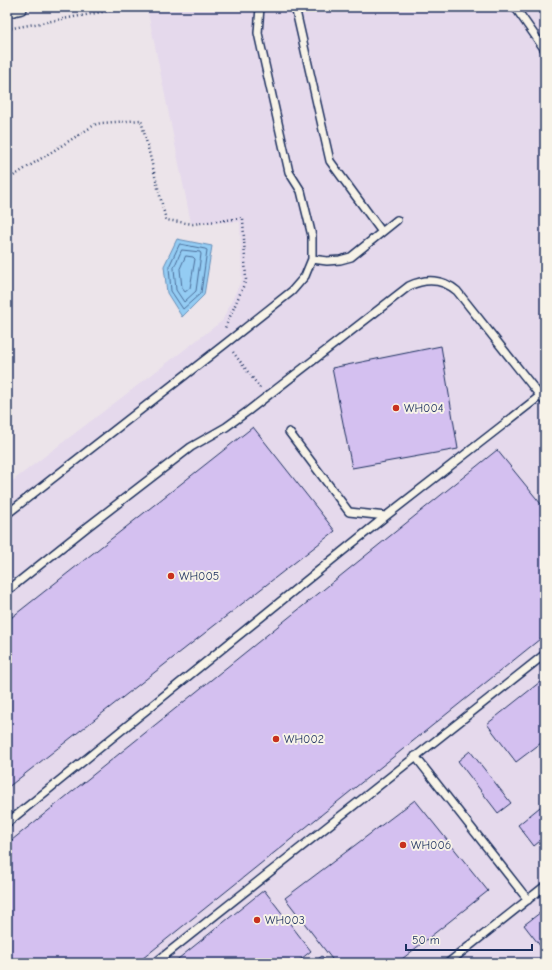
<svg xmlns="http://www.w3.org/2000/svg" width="552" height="970" viewBox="0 0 552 970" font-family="'Comic Neue',sans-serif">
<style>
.built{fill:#e5d9ec}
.water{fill:#94ccf3;stroke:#648db7}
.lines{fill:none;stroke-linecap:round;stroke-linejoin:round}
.shore{stroke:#4b6e9a;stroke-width:1}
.building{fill:#d4c0f0;stroke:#1b2f5e}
.service-casing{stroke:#1b2f5e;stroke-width:10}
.minor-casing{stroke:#1b2f5e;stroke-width:17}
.path{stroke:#1b2f5e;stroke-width:2.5;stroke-dasharray:1 3;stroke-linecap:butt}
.service{stroke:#f7f3e8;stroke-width:7}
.minor{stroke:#f7f3e8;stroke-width:14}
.poi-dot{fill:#c8321e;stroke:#f7f3e8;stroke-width:1.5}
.labels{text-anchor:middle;stroke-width:4;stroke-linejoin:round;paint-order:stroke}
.poi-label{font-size:12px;fill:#1b2f5e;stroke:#f7f3e8;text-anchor:start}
</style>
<rect width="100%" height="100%" fill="#ece4ea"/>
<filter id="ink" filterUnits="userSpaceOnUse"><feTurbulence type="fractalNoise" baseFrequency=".025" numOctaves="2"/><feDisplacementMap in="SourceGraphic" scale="8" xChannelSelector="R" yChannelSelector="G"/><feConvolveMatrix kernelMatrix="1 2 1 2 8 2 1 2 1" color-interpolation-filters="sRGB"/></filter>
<g filter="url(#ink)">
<path class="built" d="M147,7H545V963H7V485L222,321L242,279L240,222L191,223Z"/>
<path class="water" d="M177,239L212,246L204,295L182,317L167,293L164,266Z"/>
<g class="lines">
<path class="shore" d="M180,244L205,249L207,250L201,293L183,309L171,291L169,267Z
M182,250L200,252L201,254L196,291L184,302L176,290L174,268Z
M186,256L193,257L195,259L190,288L185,292L182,288L180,269Z"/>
</g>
<path class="building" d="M441,346L458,449L352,468L332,368Z
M253,427L335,531L7,788V621Z
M497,450L545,509V635L137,963H7V844Z
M545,678V740L516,762L487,724Z
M470,751L511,803L498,813L458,761Z
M415,800L488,891L397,963H335L285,898Z
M545,803V837L534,846L518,825Z
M264,890L311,951L296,963H173Z
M545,909V944L541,947L524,925Z
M322,956L327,963H313Z"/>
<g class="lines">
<g class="service-casing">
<path id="service" d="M297,7L296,11L330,161L382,232
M515,7L545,50
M312,259L327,261L340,260L351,257L397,220
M289,432L349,512L386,516L540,396
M7,514L225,344L292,291L305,276L312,259V236L301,191L289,172L258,33L260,7
M7,591L86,528L191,447L226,427L248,411L409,286C426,278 443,279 457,291L545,402
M415,756L528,900
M7,823L386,516
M155,963L545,654
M448,963L545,886"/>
</g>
<g class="minor-casing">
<path id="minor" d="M7,10L20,7"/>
</g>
<path class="path" d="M7,29L130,7
M7,180L96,124L102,123L141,120L166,220L193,224L243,218L246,280L225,328
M233,352L260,388"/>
<use href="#service" class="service"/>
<use href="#minor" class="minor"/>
</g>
</g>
<g class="poi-dot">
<circle cx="396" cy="408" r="4"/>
<circle cx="171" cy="576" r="4"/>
<circle cx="276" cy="739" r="4"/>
<circle cx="403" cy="845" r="4"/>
<circle cx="257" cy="920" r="4"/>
</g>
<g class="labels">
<g class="poi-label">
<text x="404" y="412">WH004</text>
<text x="179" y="580">WH005</text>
<text x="284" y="743">WH002</text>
<text x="411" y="849">WH006</text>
<text x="265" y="924">WH003</text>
</g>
</g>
<rect width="552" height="970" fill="none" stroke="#f7f3e8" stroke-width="24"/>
<rect x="12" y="12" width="528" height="946" fill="none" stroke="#1b2f5e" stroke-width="1.5" filter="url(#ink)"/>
<path d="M406 944v6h126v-6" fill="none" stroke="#1b2f5e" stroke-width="2"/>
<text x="412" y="944" font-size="12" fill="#1b2f5e" stroke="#f7f3e8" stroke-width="3" paint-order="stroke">50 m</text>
</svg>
